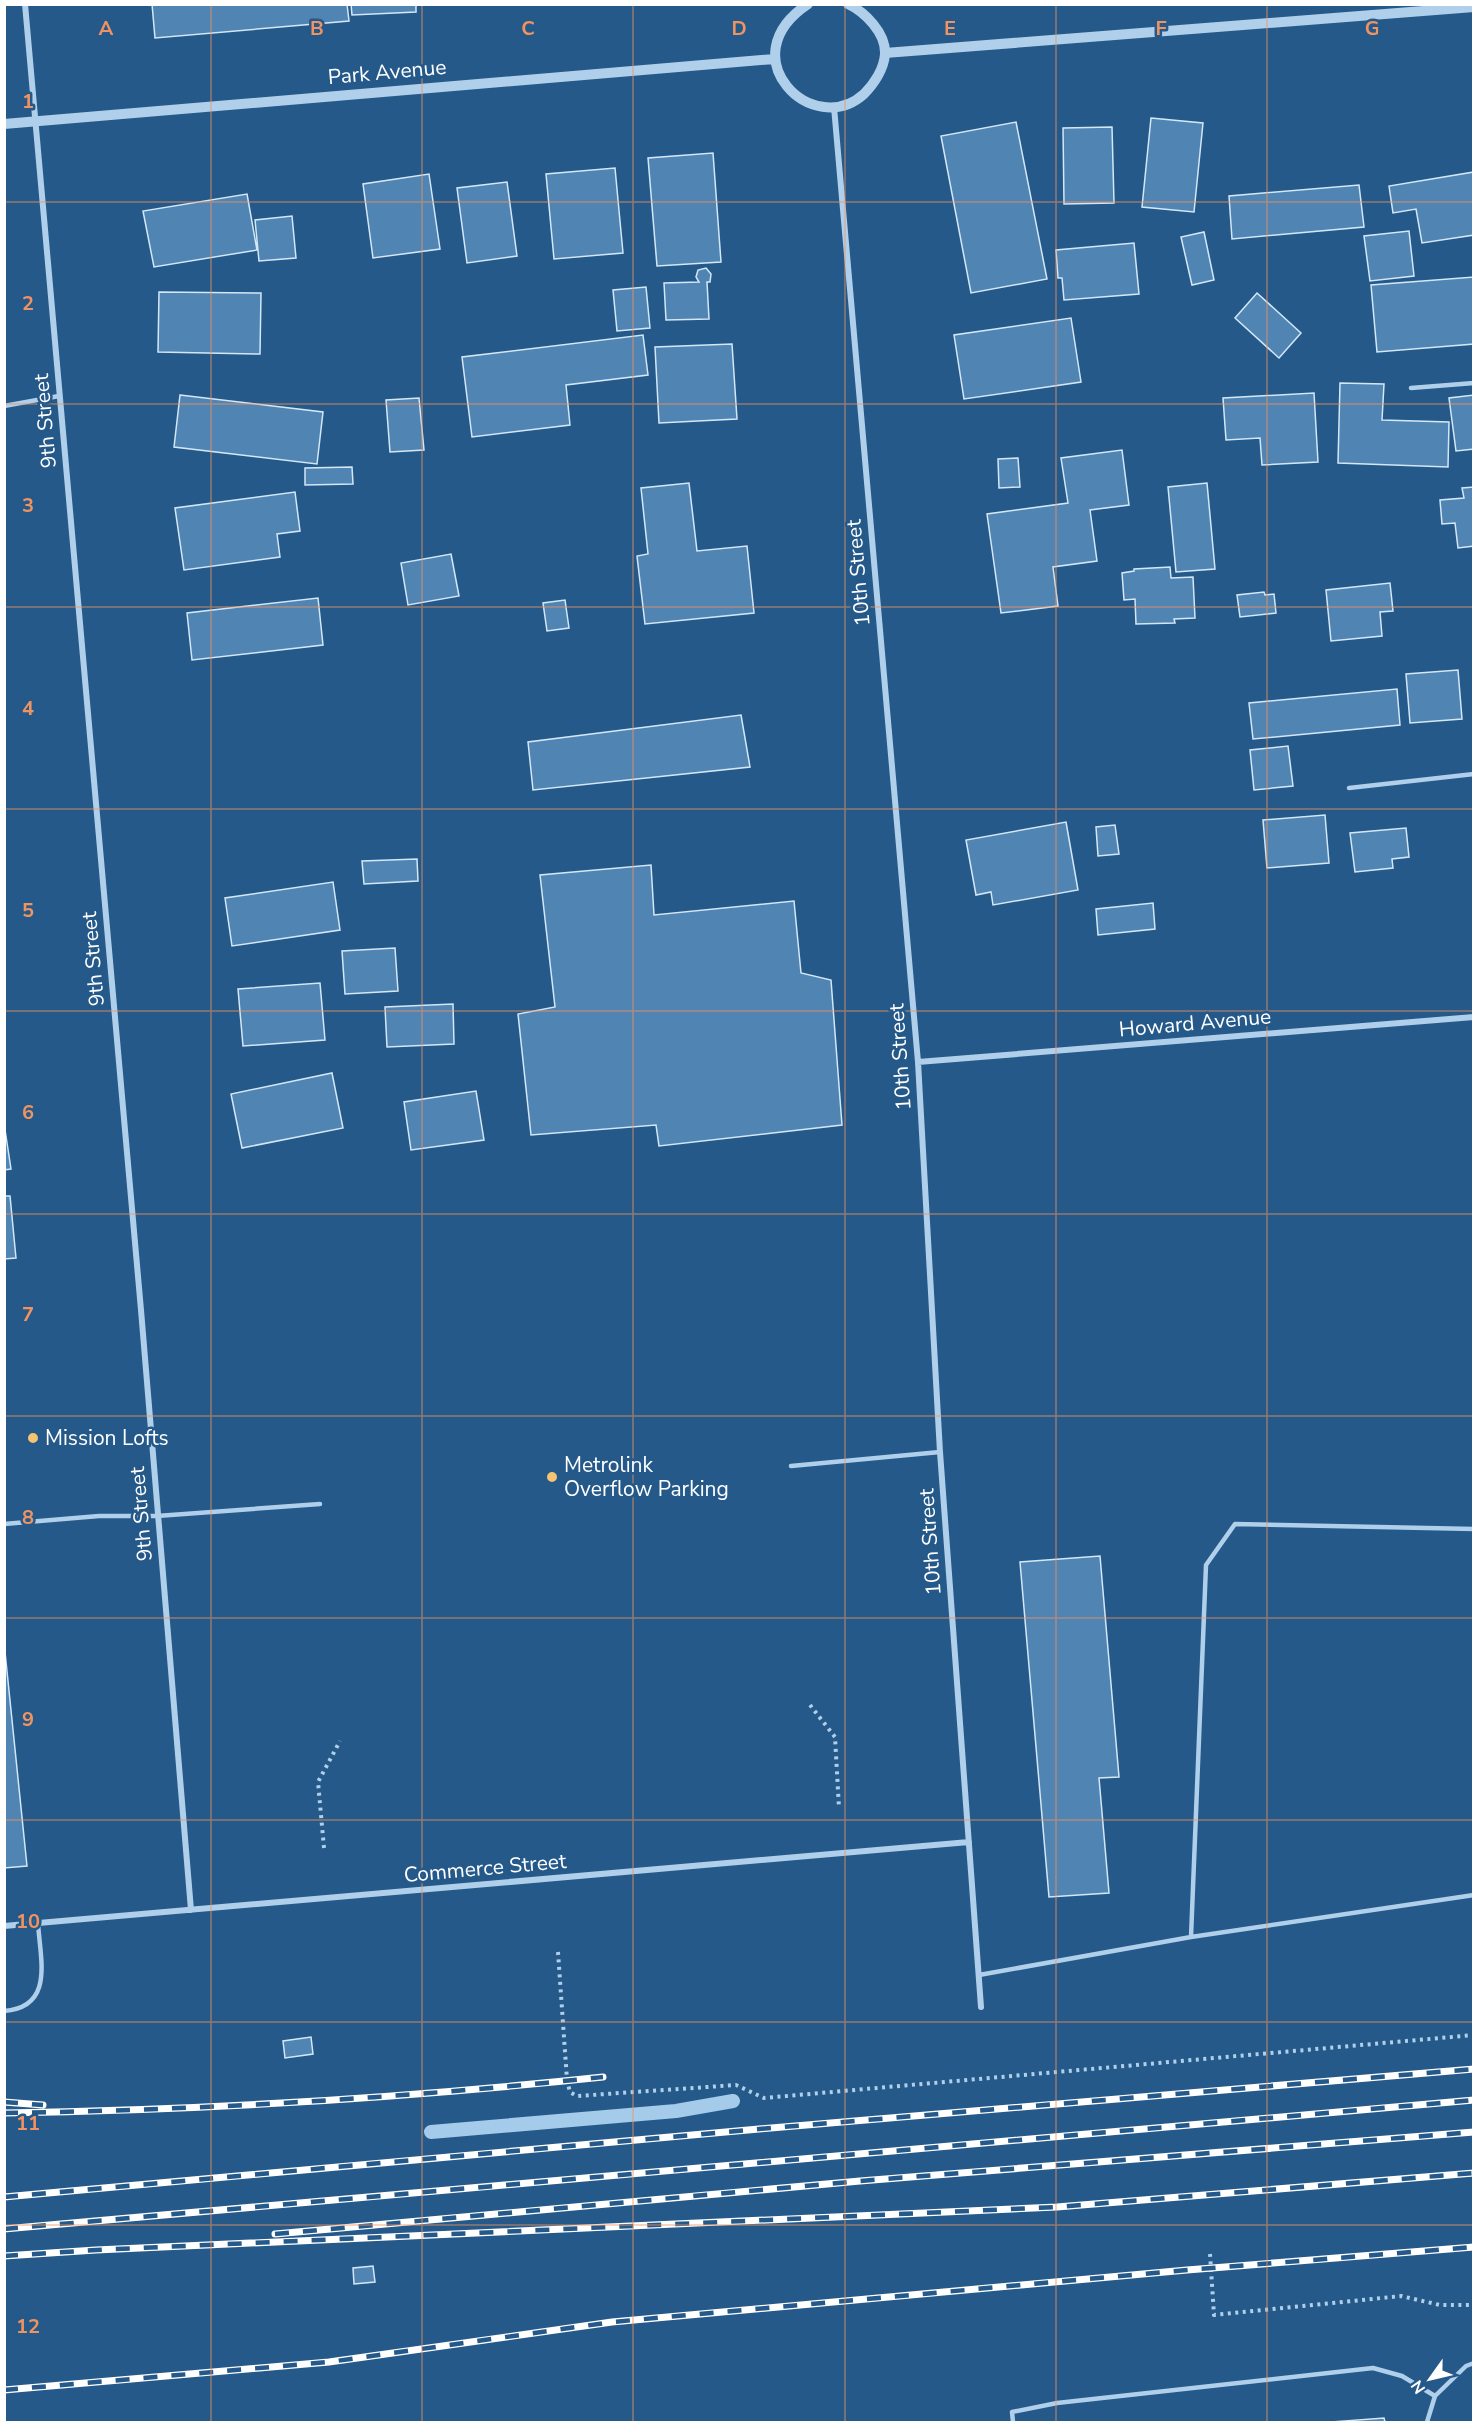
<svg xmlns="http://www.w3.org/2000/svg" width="1478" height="2427" viewBox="0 0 1478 2427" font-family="'Nunito Sans',sans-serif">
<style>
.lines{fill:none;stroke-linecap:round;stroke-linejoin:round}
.stream{stroke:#a4cbea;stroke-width:14}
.building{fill:#5084b2;stroke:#d4e7f7;stroke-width:1.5}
.path{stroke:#b0cfea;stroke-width:4;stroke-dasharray:3 4.5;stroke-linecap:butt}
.service{stroke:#b0cfea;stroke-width:4.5}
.minor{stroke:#b0cfea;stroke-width:6}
.tertiary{stroke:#b0cfea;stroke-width:10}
.rail-casing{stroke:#fff;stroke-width:7}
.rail{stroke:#245989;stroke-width:4.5;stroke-dasharray:14;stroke-linecap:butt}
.grid{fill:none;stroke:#f09361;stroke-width:1.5;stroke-opacity:0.55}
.poi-dot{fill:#f4c473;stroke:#245989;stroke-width:2}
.labels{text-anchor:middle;stroke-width:5;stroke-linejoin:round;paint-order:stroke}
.street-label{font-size:21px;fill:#fff;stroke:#245989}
.poi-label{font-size:21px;fill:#fff;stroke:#245989;text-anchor:start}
.grid-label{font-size:20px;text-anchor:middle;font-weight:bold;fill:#f09361;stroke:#245989;stroke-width:5;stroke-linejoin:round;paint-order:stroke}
</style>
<rect width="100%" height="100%" fill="#245989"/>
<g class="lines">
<path class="stream" d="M431,2132L676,2111L733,2101"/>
</g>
<path class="building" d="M152,4H347L349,21L155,38Z
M351,4H416V12L352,15Z
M1151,118L1203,123L1194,212L1142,207Z
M1016,122L1047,279L971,293L941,136Z
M1112,127L1114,203L1064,204L1063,128Z
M713,153L721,262L657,266L648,158Z
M615,168L623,253L554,259L546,174Z
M1474,172V235L1422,243L1416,209L1393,213L1389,186Z
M429,174L440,249L373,258L363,184Z
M507,182L517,256L467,263L457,188Z
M1359,185L1364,227L1232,239L1229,196Z
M247,194L257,250L154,267L143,211Z
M292,216L296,258L259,261L255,220Z
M1409,231L1414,276L1370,281L1364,236Z
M1204,232L1214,280L1192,285L1181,237Z
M1134,243L1139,294L1064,300L1062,278H1058L1056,250Z
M706,268L711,274L710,282H707L709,319L666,320L664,283L699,282L696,277L698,270Z
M1474,277V344L1377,352L1371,285Z
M646,287L650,328L617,331L613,290Z
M159,292L261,293L260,354L158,352Z
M1257,293L1301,333L1279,358L1235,318Z
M1071,318L1081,382L964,399L954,335Z
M643,335L648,375L566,385L570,425L472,437L462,357Z
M732,344L737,419L659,423L655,347Z
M1340,383L1384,384L1382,420L1449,422L1448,467L1338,463Z
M1314,393L1318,462L1262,465L1260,438L1226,440L1223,398Z
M180,395L323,412L317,464L174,447Z
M1474,395V449L1456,451L1449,398Z
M419,398L424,450L390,452L386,400Z
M1122,450L1129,505L1090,510L1097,561L1053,567L1058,606L1001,613L987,514L1068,503L1061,458Z
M1018,458L1020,487L999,488L998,459Z
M352,467L353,484L305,485V468Z
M689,483L697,551L747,546L754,613L645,624L637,556L648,554L641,488Z
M1207,483L1215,569L1176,572L1168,487Z
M1474,487V546L1458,548L1455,523L1442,524L1440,500L1464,498L1462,488Z
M295,492L300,531L277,534L280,557L184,570L175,508Z
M451,554L459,596L408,605L401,563Z
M1170,567L1171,578L1193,577L1195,618L1174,619L1175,623L1136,624L1135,599L1124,600L1122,573L1134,571V569Z
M1390,583L1393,611L1380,612L1382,636L1331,641L1326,590Z
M1264,592L1265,595L1274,594L1276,613L1240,617L1237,595Z
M318,598L323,645L192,660L187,613Z
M565,600L569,628L547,631L543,603Z
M1458,670L1462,719L1410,723L1406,674Z
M1397,689L1400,725L1253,739L1249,703Z
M741,715L750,767L533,790L528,742Z
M1288,746L1293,786L1254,790L1250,750Z
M1325,815L1329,863L1267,868L1263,820Z
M1066,822L1078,890L993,905L991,892L976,895L966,840Z
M1115,825L1119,854L1098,856L1096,827Z
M1406,828L1409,857L1392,859L1393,868L1355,872L1350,833Z
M417,859L418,881L364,884L362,861Z
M651,865L654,915L794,901L801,973L831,980L842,1125L659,1146L656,1125L531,1135L518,1014L555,1007L540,875Z
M333,882L340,930L232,946L225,898Z
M1153,903L1155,929L1098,935L1096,909Z
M395,948L398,991L345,994L342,951Z
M320,983L325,1040L243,1046L238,989Z
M453,1004L454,1044L387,1047L385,1007Z
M332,1073L343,1128L242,1148L231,1094Z
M476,1091L484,1140L411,1150L404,1102Z
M4,1123L11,1169L4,1170Z
M4,1196H10L16,1258L4,1259Z
M1100,1556L1119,1777L1099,1778L1109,1893L1049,1897L1020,1562Z
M4,1642L27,1866L4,1868Z
M311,2037L313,2054L285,2058L283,2041Z
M373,2266L375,2282L354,2284L353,2268Z
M1384,2418L1385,2422H1331Z"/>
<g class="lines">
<path class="path" d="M810,1705L835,1737L839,1808
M324,1848L318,1782L340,1741
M558,1952L567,2080L570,2092L577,2096L736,2085L764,2098L1474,2035
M1210,2254L1214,2315L1401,2296L1440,2305H1474"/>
<path class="service" d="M1411,388L1474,383
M4,406L59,396
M1349,788L1474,774
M791,1466L940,1452
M4,1524L99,1516H157L320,1504
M1191,1937L1206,1565L1235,1524L1474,1529
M979,1975L1191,1937L1474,1895
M4,2011C55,2007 40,1959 38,1923
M1013,2422L1012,2412L1057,2403L1373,2368L1402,2376L1435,2396
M1427,2422L1435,2396L1466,2366L1474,2363"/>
<path class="minor" d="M25,4L141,1310L191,1910
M834,107L918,1062L940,1452L981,2007
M918,1062L1474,1017
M4,1926L969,1842"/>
<path class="tertiary" d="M808,4C728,57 813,140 864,94C874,84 884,69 885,54C886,33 865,12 848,4
M885,53L1474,7
M4,124L774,59"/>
<g class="rail-casing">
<path id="rail" d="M4,2102L43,2105
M4,2113C204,2110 404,2098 603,2077
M4,2197L759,2129L1474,2069
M4,2229L1474,2100
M275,2234L860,2181L1474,2132
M4,2256L96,2250L1057,2207L1474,2173
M4,2390L329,2362L612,2322L1187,2270L1474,2247"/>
</g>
<use href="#rail" class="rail"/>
</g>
<path class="grid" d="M211,4V2422M422,4V2422M633,4V2422M845,4V2422M1056,4V2422M1267,4V2422M4,202H1474M4,404H1474M4,607H1474M4,809H1474M4,1011H1474M4,1214H1474M4,1416H1474M4,1618H1474M4,1820H1474M4,2022H1474M4,2225H1474"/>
<g class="poi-dot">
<circle cx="33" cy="1438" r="6"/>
<circle cx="552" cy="1477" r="6"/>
</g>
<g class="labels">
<g class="street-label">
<text transform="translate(387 72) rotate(-5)" y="7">Park Avenue</text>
<text transform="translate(45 421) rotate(-95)" y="7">9th Street</text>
<text transform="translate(858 573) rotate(-95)" y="7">10th Street</text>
<text transform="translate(93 959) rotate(-95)" y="7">9th Street</text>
<text transform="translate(1195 1023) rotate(-5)" y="7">Howard Avenue</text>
<text transform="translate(900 1057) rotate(-94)" y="7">10th Street</text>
<text transform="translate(141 1514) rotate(-95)" y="7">9th Street</text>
<text transform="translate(930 1542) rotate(-94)" y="7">10th Street</text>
<text transform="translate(485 1868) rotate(-5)" y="7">Commerce Street</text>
</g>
<g class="poi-label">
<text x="45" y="1445">Mission Lofts</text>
<text x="564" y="1472">Metrolink<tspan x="564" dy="24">Overflow Parking</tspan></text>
</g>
</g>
<g class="grid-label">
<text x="106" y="35">A</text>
<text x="317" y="35">B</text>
<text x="528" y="35">C</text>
<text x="739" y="35">D</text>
<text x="950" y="35">E</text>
<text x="1161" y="35">F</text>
<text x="1372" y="35">G</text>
<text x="28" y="108">1</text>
<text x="28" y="310">2</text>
<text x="28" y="512">3</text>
<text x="28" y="715">4</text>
<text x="28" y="917">5</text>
<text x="28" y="1119">6</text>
<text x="28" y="1321">7</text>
<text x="28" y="1524">8</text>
<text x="28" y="1726">9</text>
<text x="28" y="1928">10</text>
<text x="28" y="2130">11</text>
<text x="28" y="2333">12</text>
</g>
<rect width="1478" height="2427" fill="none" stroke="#ffffff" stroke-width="12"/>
<g transform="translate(1430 2379) rotate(236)" stroke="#245989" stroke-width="4.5" paint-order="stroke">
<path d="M0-4.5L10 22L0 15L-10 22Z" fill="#ffffff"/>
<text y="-9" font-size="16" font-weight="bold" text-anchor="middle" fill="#ffffff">N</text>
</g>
</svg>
